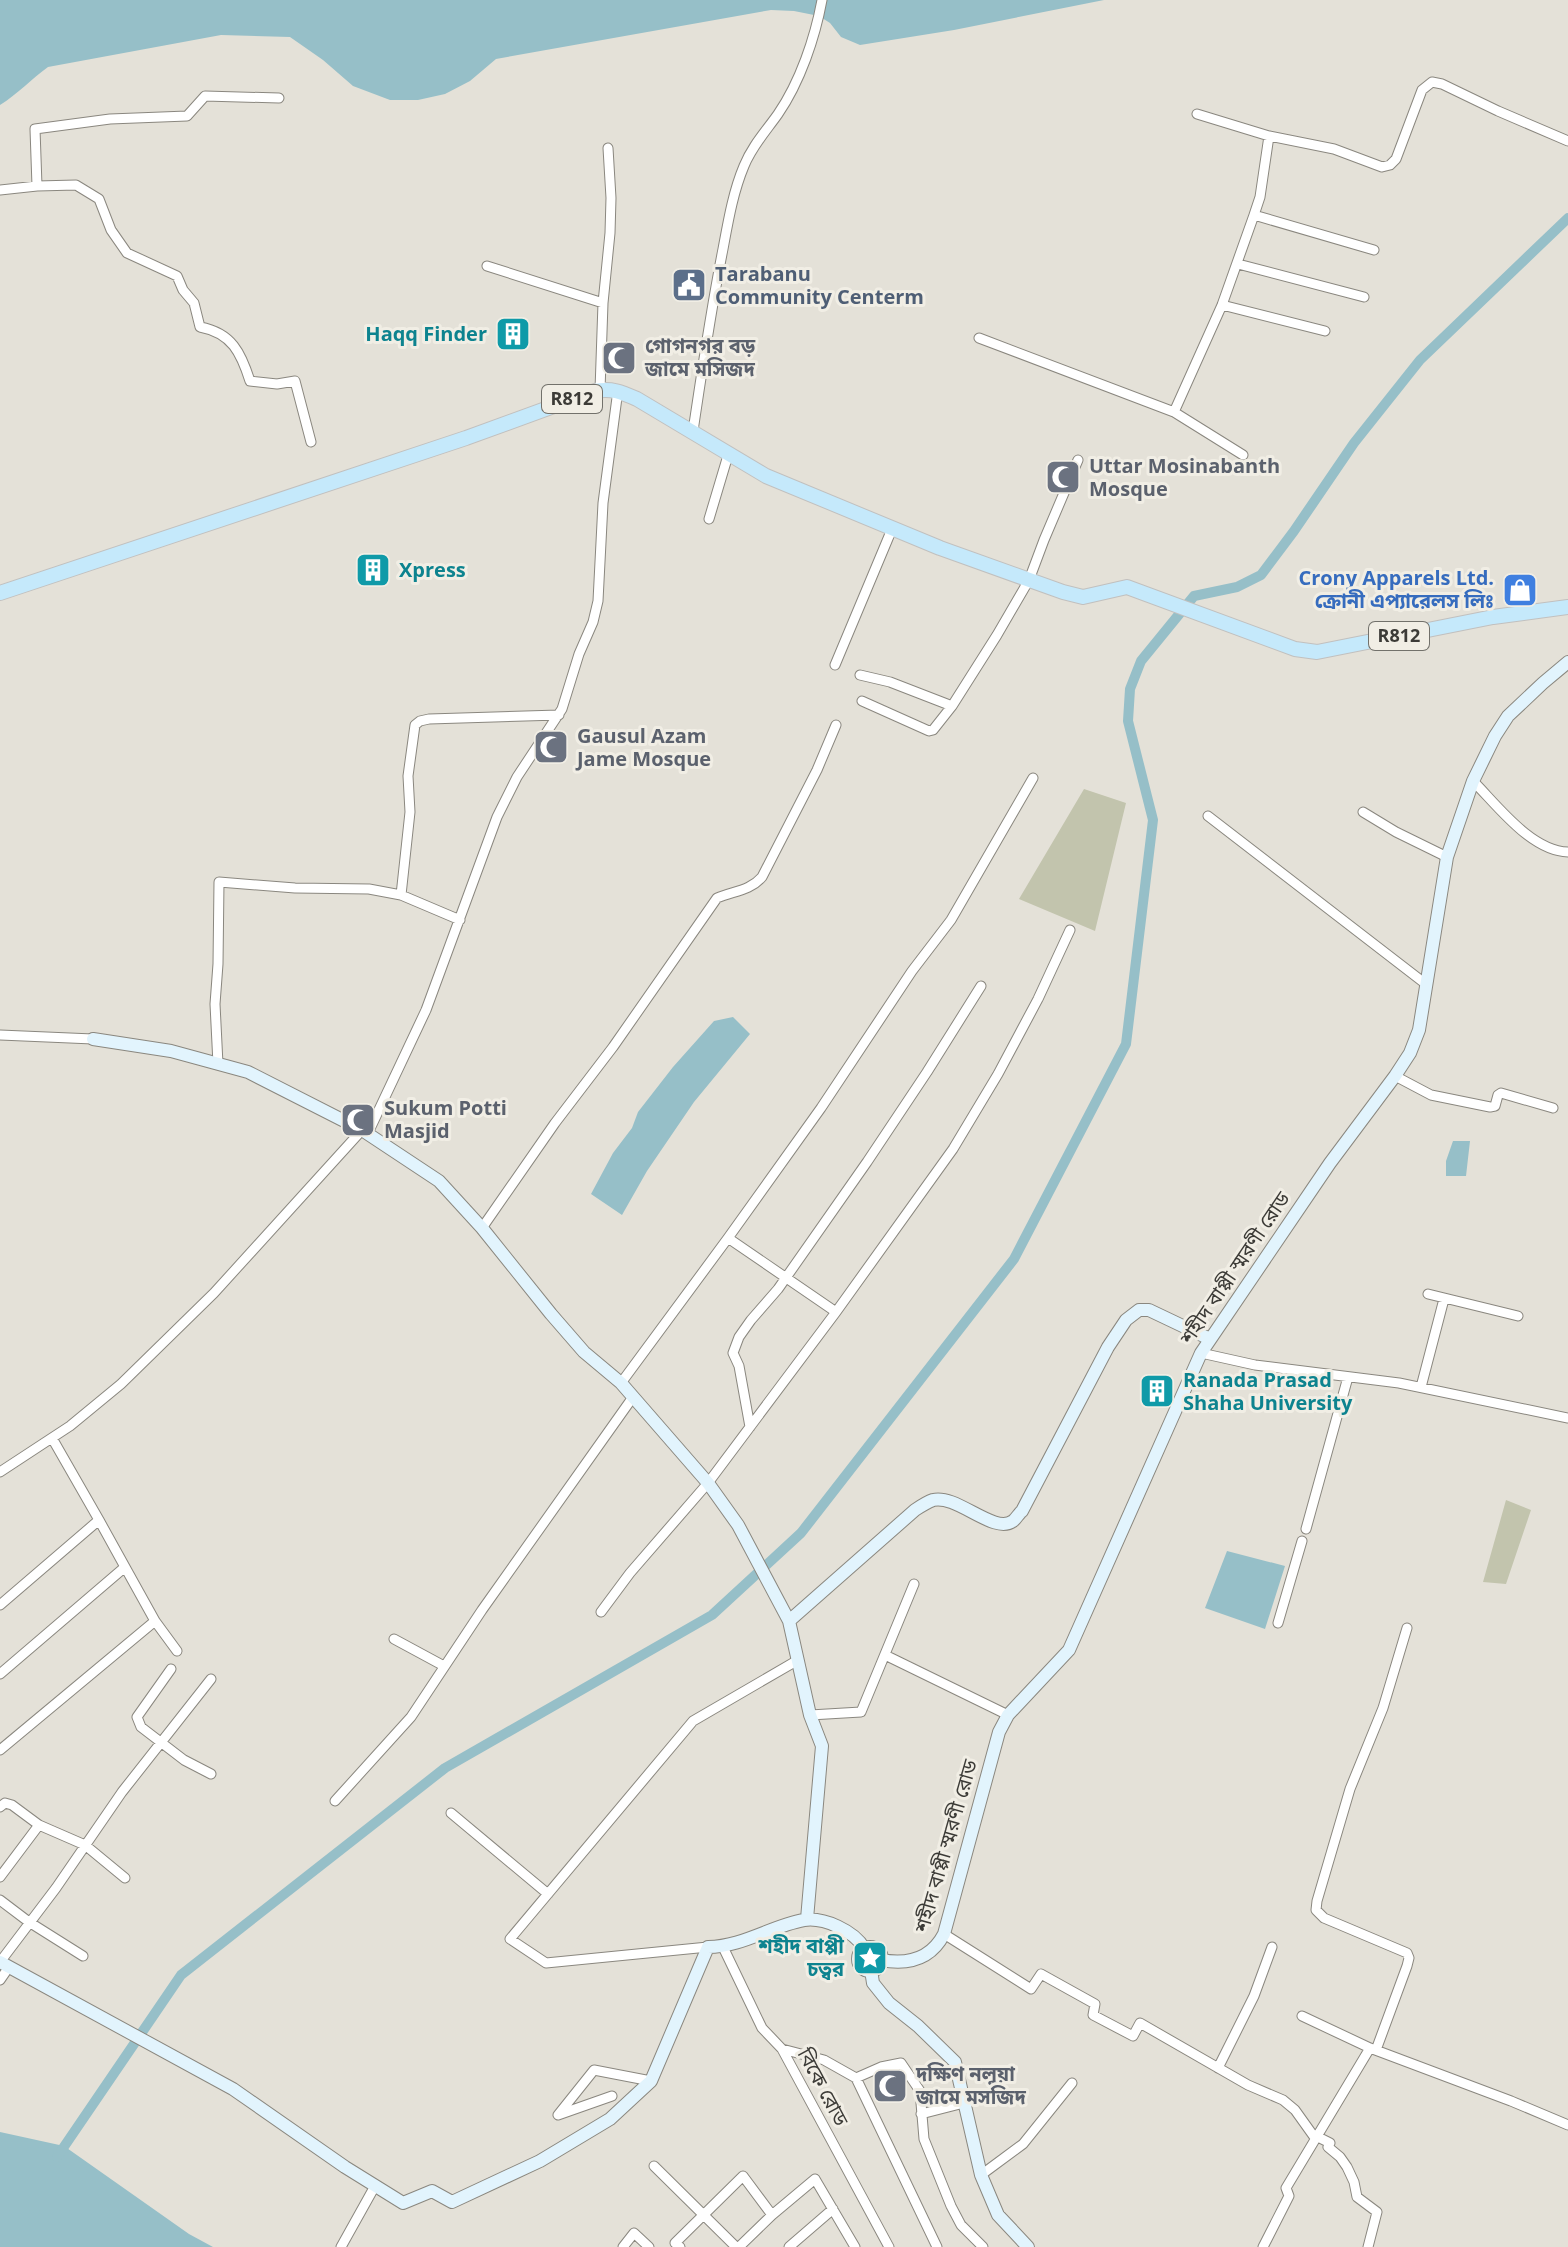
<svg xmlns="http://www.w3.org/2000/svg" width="1568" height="2247" viewBox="0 0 1568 2247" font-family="'Open Sans','Noto Sans Bengali',sans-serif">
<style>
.green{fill:#c2c4ad}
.water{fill:#96bfc8}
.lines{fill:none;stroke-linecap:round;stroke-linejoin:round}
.canal{stroke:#96bfc8;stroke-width:10}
.street-casing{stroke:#8a877f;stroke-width:11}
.secondary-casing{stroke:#8a877f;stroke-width:14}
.primary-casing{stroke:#c1c0bf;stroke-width:16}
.street{stroke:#fff;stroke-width:9}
.secondary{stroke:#e2f4fd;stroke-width:12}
.primary{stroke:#c5e9fb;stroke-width:14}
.labels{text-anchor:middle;stroke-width:6;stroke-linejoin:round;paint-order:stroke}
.shield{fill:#f1eee5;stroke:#72716b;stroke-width:2}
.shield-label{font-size:18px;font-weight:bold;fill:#3c3b37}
.service-label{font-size:20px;font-weight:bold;fill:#4e5e75;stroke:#f1eee5;text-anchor:start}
.culture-label{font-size:20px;font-weight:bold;fill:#0d838f;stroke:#f1eee5;text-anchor:end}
.worship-label{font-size:20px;font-weight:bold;fill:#5b616d;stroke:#f1eee5;text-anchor:start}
.shop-label{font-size:20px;font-weight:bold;fill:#366cbe;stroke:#f1eee5;text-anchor:end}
.street-label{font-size:20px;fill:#3c3b37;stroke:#f1eee5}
</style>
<rect width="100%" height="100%" fill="#e4e1d8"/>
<path class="green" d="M1084,789L1126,803L1095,931L1019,899Z
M1506,1500L1531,1510L1506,1584L1483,1582Z"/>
<path class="water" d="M0,0H1104L954,30L860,45L841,37L830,23L819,16L794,11L771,10L496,59L470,81L445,94L418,100H390L353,86L323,60L290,37L221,35L48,67C31,79 18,94 0,105Z
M733,1017L750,1034L694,1102L647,1171L622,1215L591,1194L613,1153L632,1128L638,1112L673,1067L714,1021Z
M1453,1141H1470L1466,1176H1446V1161Z
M1227,1551L1285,1566L1265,1629L1205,1608Z
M0,2132L64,2146L189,2234L213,2247H0Z"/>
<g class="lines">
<path class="canal" d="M57,2157L181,1975L445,1768L712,1615L801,1533L1014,1259L1126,1044L1153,820L1128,721L1130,689L1141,661L1194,596L1237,587L1261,575L1294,531L1354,443L1420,360L1568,218"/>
<g class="street-casing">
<path id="street" d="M1197,114L1269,136L1334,149L1382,167L1390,165L1396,159L1422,90L1432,82L1442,84L1498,111L1568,141
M37,186L35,129L110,119L187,116L205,96L279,98
M0,190L37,186L76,185L99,199L111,230L127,253L177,276L183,290L194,303L200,327C232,333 241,353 250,381L277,384L295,381L311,442
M1254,215L1260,197L1269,136
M1238,264L1364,297
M487,266L603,303
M1222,305L1325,331
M979,338L1174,412
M600,390L603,303L610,233L611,198L608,148
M693,431C702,371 711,309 723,249C728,222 733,192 744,166C752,146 766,131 778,114C800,82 815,38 822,0
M1243,455L1174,412L1222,305L1254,215L1374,250
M709,519L729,452
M835,665L892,529
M860,675L890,682L952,706
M862,701L929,731L933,730L952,706L997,635L1029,580L1044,540L1078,460
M1473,781C1497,805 1531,851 1568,852
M1363,812L1396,832L1447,857
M1208,816L1427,985
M401,895L410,812L408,776L415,725L420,721L429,719L559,715
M0,1035L93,1039
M218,1064L215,1004L218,964L219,882L295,888L369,889L401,895L460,920
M1395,1076L1431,1095L1490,1107L1495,1106L1498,1095L1501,1093L1553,1108
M368,1133L426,1010L497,817L517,777L562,709L579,654L593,622L598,601L603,503L618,390
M482,1228L555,1123L613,1047L717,898C733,891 750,891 762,877L817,770L836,725
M728,1238L836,1312
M1428,1294L1518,1316
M1201,1353L1255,1365L1399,1383L1568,1418
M621,1383L728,1238L821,1108L912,971L951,920L1033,778
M1421,1387L1444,1299
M750,1427L739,1366L733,1353L739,1337L751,1320L778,1289L867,1162L927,1072L981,986
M0,1472L70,1426L121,1384L214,1293L362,1130
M1306,1529L1348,1377
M125,1567L155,1621
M0,1605L99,1520L52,1438
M601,1612L630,1573L708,1483L836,1312L953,1149L998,1074L1038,999L1070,930
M1278,1623L1302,1541
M394,1639L444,1666
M885,1655L1008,1715
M171,1669L137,1717L141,1727L184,1760L211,1774
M0,1674L125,1567L99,1520
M810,1715L861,1712L914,1584
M0,1750L155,1621L177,1651
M335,1801L411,1717L482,1610L633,1397
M0,1807L5,1803L12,1805L39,1825L85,1845L125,1878
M451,1813L548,1894
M0,1877L39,1825
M0,1900L29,1922L83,1956
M944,1934L1031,1989L1041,1974L1095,2004L1093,2015L1133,2036L1140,2023L1248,2085L1283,2100L1295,2110L1315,2138
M708,1947L546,1963L510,1939L693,1721L798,1660
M723,1947L762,2028L782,2049L889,2247
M0,1962L56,1888L122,1792L211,1679
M0,1980L9,1967
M1302,2016L1370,2048L1511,2101L1568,2125
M782,2049L824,2060L856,2078L881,2067L901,2063L920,2091L924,2139L951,2206L961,2225L983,2247
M1376,2050L1407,1966L1409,1958L1407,1953L1324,1918L1316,1910L1317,1901L1350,1789L1383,1708L1407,1628
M1218,2068L1254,1996L1272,1947
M856,2078L937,2247
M612,2096L558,2115L594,2070L651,2081
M921,2114L964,2103
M1316,2136L1330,2143L1328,2147L1340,2157L1347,2167L1354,2182L1357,2197L1377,2212L1368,2247
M654,2166L736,2247
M981,2175L1023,2144L1072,2083
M341,2247L375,2186
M623,2247L634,2233L649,2247
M680,2247L675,2243L743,2176L772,2215L815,2179L855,2247
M739,2247L772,2215
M789,2247L833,2209
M1263,2247L1289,2196L1286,2188L1370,2048"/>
</g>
<g class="secondary-casing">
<path id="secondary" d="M93,1039L171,1051L248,1072L362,1130L439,1181L482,1228L551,1314L584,1352L621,1383L708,1483L738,1525L789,1621L810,1715L822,1746L807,1919
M789,1621L915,1510C921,1506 927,1502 933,1500C957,1494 994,1535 1013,1521C1014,1521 1021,1511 1022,1511L1108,1347L1126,1320L1139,1310H1149L1210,1339
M858 1959a12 12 0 1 1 24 0a12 12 0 1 1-24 0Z
M881,1960C908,1965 931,1959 944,1934L999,1732L1008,1715L1069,1650L1201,1353L1330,1163L1395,1076L1410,1053L1419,1030L1447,857L1473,781L1495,736L1508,716L1543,683L1568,662
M0,1962L233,2089L345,2167L403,2203L432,2191L452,2202L540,2161L610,2119L651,2081L708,1947C742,1947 771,1926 804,1920C824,1917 854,1931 864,1948
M871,1970L873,1983L889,2003L918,2026L955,2062L981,2175L998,2215L1028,2247"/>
</g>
<g class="primary-casing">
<path id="primary" d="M0,593L466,438L595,391C612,388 621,392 637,399L766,476L940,548L1063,592L1083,597L1127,587L1295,649L1317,652L1493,617L1568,607"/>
</g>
<use href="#street" class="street"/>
<use href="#secondary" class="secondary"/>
<use href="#primary" class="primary"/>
</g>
<defs>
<g id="civic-square" transform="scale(1.8)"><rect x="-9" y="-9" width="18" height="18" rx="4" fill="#5c6f8a" stroke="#f1eee5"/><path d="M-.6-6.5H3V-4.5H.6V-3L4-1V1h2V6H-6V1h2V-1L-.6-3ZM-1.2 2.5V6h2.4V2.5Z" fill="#fff"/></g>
<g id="building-square" transform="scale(1.8)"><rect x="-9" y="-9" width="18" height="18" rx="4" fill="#0f9aa8" stroke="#f1eee5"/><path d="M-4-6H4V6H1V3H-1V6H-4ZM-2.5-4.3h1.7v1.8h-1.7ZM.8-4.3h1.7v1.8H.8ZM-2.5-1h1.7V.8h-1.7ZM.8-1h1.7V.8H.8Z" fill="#fff"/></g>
<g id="mosque-square" transform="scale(1.8)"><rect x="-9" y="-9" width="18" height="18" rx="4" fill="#6b7280" stroke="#f1eee5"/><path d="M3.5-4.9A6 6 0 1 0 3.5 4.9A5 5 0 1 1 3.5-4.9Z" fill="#fff"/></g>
<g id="shop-square" transform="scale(1.8)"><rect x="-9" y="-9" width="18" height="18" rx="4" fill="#3f7fe0" stroke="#f1eee5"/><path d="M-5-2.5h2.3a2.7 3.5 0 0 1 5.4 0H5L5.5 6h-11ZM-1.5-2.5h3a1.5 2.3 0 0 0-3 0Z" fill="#fff"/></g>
<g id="sight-square" transform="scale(1.8)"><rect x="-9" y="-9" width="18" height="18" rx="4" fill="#0f9aa8" stroke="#f1eee5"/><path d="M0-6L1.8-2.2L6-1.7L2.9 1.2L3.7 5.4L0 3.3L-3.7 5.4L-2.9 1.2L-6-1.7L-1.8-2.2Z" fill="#fff"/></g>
</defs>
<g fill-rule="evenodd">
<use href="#civic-square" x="689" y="285"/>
<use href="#building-square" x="513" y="334"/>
<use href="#mosque-square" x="619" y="358"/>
<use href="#mosque-square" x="1063" y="477"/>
<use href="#building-square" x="373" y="570"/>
<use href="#shop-square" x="1520" y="590"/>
<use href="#mosque-square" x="551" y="747"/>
<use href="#mosque-square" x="358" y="1120"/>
<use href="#building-square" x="1157" y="1391"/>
<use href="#sight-square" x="870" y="1958"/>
<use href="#mosque-square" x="890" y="2086"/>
</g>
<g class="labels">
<g class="shield">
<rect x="542" y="385" width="60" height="28" rx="6"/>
<rect x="1369" y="622" width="60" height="28" rx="6"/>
</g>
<g class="shield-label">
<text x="572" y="405">R812</text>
<text x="1399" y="642">R812</text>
</g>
<g class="service-label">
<text x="715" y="281">Tarabanu<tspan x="715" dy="23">Community Centerm</tspan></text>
</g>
<g class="culture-label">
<text x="487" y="341">Haqq Finder</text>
<text x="399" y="577" text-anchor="start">Xpress</text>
<text x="1183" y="1387" text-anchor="start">Ranada Prasad<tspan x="1183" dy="23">Shaha University</tspan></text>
<text x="844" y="1953">শহীদ বাপ্পী<tspan x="844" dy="23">চত্বর</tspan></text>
</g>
<g class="worship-label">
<text x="645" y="353">গোগনগর বড়<tspan x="645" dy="23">জামে মসিজদ</tspan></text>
<text x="1089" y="473">Uttar Mosinabanth<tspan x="1089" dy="23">Mosque</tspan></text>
<text x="577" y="743">Gausul Azam<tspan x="577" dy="23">Jame Mosque</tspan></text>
<text x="384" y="1115">Sukum Potti<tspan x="384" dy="23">Masjid</tspan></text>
<text x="916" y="2081">দক্ষিণ নলুয়া<tspan x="916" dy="23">জামে মসজিদ</tspan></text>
</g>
<g class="shop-label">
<text x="1494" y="585">Crony Apparels Ltd.<tspan x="1494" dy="23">ক্রোনী এপ্যারেলস লিঃ</tspan></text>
</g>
<g class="street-label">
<text transform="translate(1235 1268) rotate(-56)" y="7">শহীদ বাপ্পী স্মরণী রোড</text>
<text transform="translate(946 1846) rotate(-74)" y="7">শহীদ বাপ্পী স্মরণী রোড</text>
<text transform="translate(823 2087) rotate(62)" y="7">বিকে রোড</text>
</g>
</g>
</svg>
